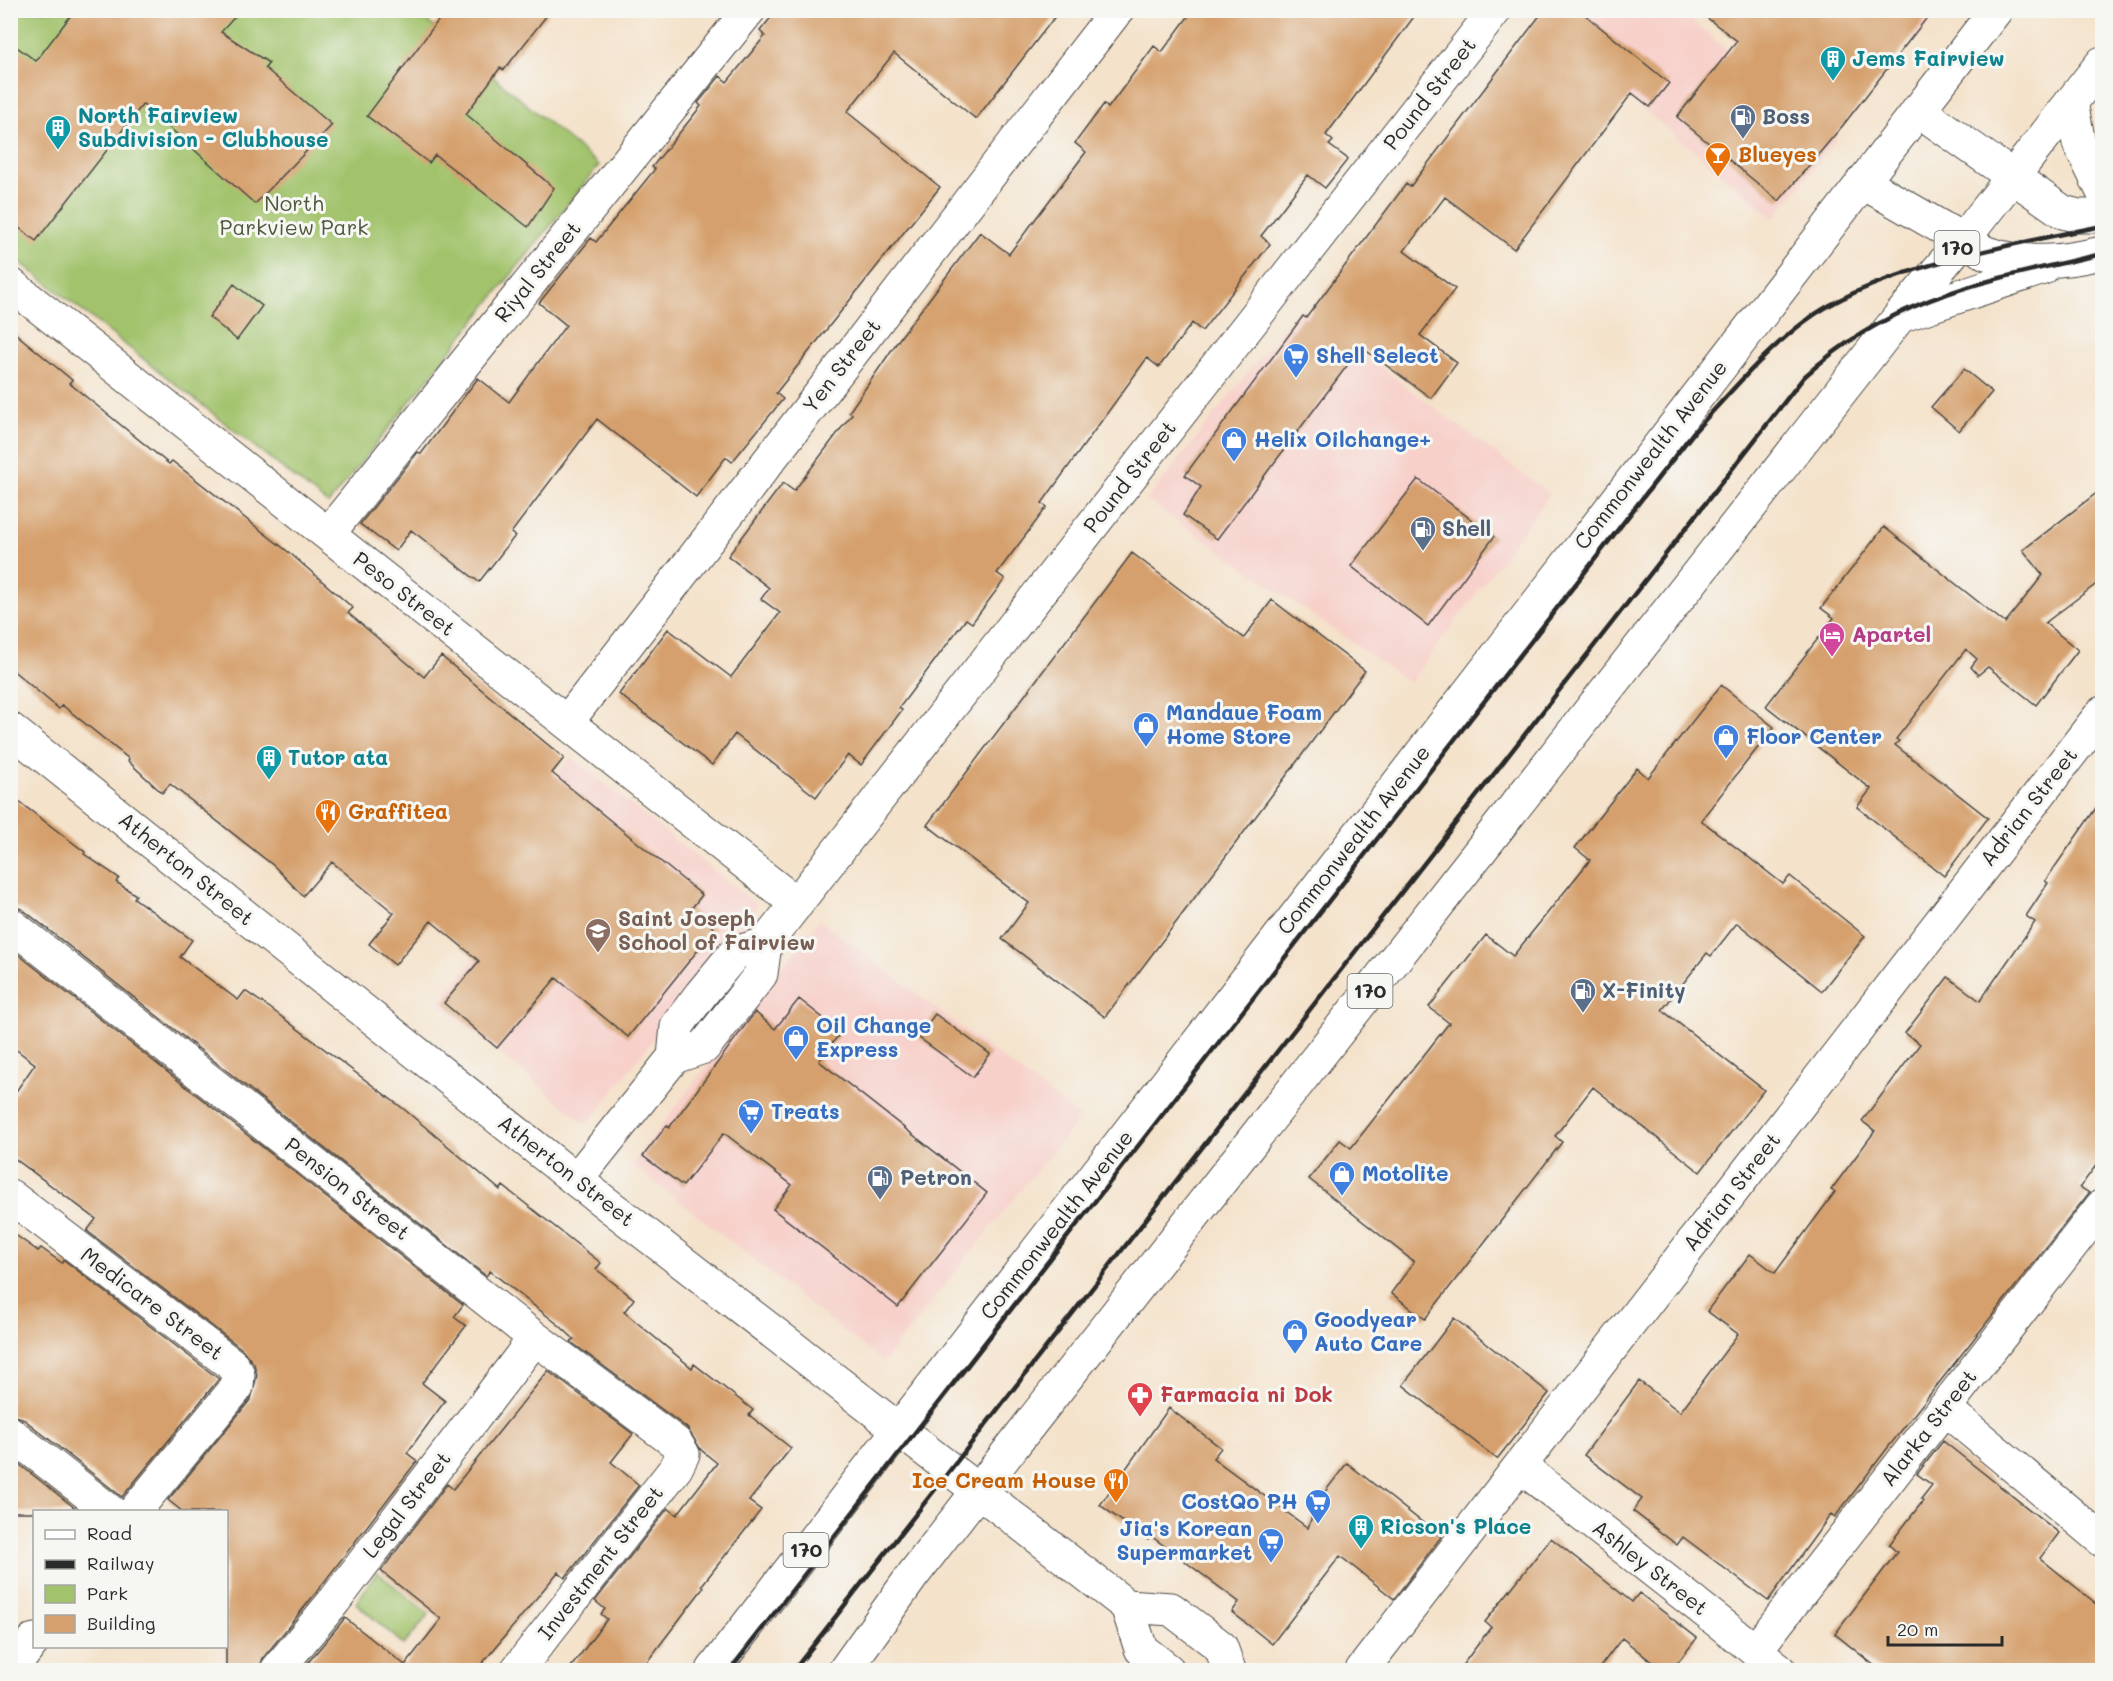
<svg xmlns="http://www.w3.org/2000/svg" width="2113" height="1681" viewBox="0 0 2113 1681" font-family="Mali,sans-serif">
<style>
.built{fill:#f7d0ca}
.green{fill:#a2c36c;stroke:#66774c;stroke-width:1.5}
.building{fill:#d5a06d}
.lines{fill:none;stroke-linecap:round;stroke-linejoin:round}
.minor-casing{stroke:#494643;stroke-width:35}
.major-casing{stroke:#494643;stroke-width:35}
.minor{stroke:#fff;stroke-width:33}
.major{stroke:#fff;stroke-width:33}
.rail{stroke:#2b2b2b;stroke-width:4.5}
.labels{text-anchor:middle;stroke-width:6;stroke-linejoin:round;paint-order:stroke}
.shield{fill:#f6f6f2;stroke:#686867;stroke-width:1.5}
.shield-label{font-size:20px;font-weight:bold;fill:#2b2b2b}
.culture-label{font-size:21px;font-weight:bold;fill:#0d838f;stroke:#f6f6f2;text-anchor:start}
.street-label{font-size:21px;fill:#2b2b2b;stroke:#f6f6f2}
.service-label{font-size:21px;font-weight:bold;fill:#4e5e75;stroke:#f6f6f2;text-anchor:start}
.food-label{font-size:21px;font-weight:bold;fill:#c56008;stroke:#f6f6f2;text-anchor:start}
.park-label{font-size:21px;fill:#4f593e;stroke:#f6f6f2}
.shop-label{font-size:21px;font-weight:bold;fill:#366cbe;stroke:#f6f6f2;text-anchor:start}
.hotel-label{font-size:21px;font-weight:bold;fill:#b23c85;stroke:#f6f6f2;text-anchor:start}
.education-label{font-size:21px;font-weight:bold;fill:#785e54;stroke:#f6f6f2;text-anchor:start}
.health-label{font-size:21px;font-weight:bold;fill:#be3a42;stroke:#f6f6f2;text-anchor:start}
</style>
<rect width="100%" height="100%" fill="#f6f6f2"/>
<filter id="ink" filterUnits="userSpaceOnUse"><feTurbulence type="fractalNoise" baseFrequency=".0167" numOctaves="2"/><feDisplacementMap in="SourceGraphic" scale="12" xChannelSelector="R" yChannelSelector="G"/><feConvolveMatrix kernelMatrix="1 2 1 2 8 2 1 2 1" color-interpolation-filters="sRGB"/></filter>
<filter id="wash" filterUnits="userSpaceOnUse"><feTurbulence type="fractalNoise" baseFrequency=".008" numOctaves="4" result="noise"/><feDisplacementMap in="SourceGraphic" scale="24" xChannelSelector="R" yChannelSelector="G"/><feGaussianBlur stdDeviation="1.35" result="paint"/><feColorMatrix in="noise" values="0 0 0 0 0 0 0 0 0 0 0 0 0 0 0 0 0 1.4 0 .05"/><feComposite in="paint" operator="in"/></filter>
<g filter="url(#wash)">
<rect width="100%" height="100%" fill="#f4e2ca"/>
<path class="built" d="M1538,10L1680,11L1837,139L1774,218L1533,17Z
M1878,11H1937L1915,40Z
M1300,307L1550,494L1410,683L1147,500Z
M571,757L757,905L587,1125L438,1003L528,892L488,860Z
M819,920L1080,1117L883,1362L632,1164Z"/>
<path class="green" d="M10,11H415L599,165L328,504L11,255Z
M377,1572L429,1614L404,1645L356,1603Z"/>
<g id="blocks">
<path class="building" d="M75,10H241L221,32L269,63L265,68L332,125L255,204L143,104L36,241L10,221V42L36,61Z
M446,10H551L504,70L500,68L466,114L554,188L528,227L435,155L429,163L367,116Z
M777,10H1060L976,119L894,53L847,112L940,187L776,393L783,399L732,462L726,457L696,497L597,419L511,533L515,536L479,582L411,530L396,551L360,524L418,452L421,454L478,378L509,402L566,325L539,303L591,238L596,242L655,169L652,167L701,106L698,103L720,76L727,82L765,36L760,31Z
M1193,10H1419L1326,135L1333,141L1329,145L1348,159L1325,188L1308,175L1261,236L1270,244L1202,331L1192,323L1159,367L1147,358L1042,503L1047,507L997,573L1005,579L972,623L966,619L899,708L902,710L861,765L848,755L816,797L735,734L712,765L619,694L668,629L731,677L780,613L761,599L769,588L728,556L783,483L794,491L852,414L849,412L902,335L980,232L1009,254L1086,152L1075,143L1104,104L1108,108L1154,46L1162,52Z
M1544,10H1579L1669,83L1650,107L1632,93L1514,249L1445,197L1404,251L1455,289L1420,335L1457,363L1431,398L1361,347L1217,539L1183,515L1201,487L1185,475L1303,316L1306,318L1406,184L1410,187Z
M1697,10H1933L1844,124L1779,201L1677,117L1737,41Z
M234,284L262,306L237,340L209,317Z
M10,329L72,380L69,383L169,464L172,461L291,554L353,608L348,613L424,677L441,656L564,758L552,773L702,895L691,909L715,929L628,1037L556,978L497,1048L444,1003L479,961L431,921L395,965L369,944L394,913L332,862L303,896L274,866L170,784L162,793L128,761L129,759L62,705L59,709L10,668Z
M1964,369L1992,392L1959,431L1931,407Z
M1418,479L1494,537L1428,626L1351,566Z
M2103,488V579L2045,623L2078,650L2036,705L1988,667L1978,675L1971,667L1977,659L1966,649L1896,739L1899,741L1895,745L1988,818L1944,876L1857,807L1871,789L1766,706L1834,618L1821,608L1884,527L2005,623L2043,575L2023,550Z
M1132,553L1244,638L1272,600L1365,671L1105,1017L1002,939L1029,903L927,825Z
M1721,685L1774,727L1701,820L1783,884L1790,876L1865,936L1822,991L1737,923L1711,956L1707,953L1662,1010L1764,1090L1700,1172L1593,1087L1555,1136L1562,1142L1425,1319L1391,1293L1414,1262L1309,1179L1340,1140L1351,1148L1449,1023L1429,1007L1486,935L1513,956L1590,860L1575,848L1637,768L1648,778Z
M10,795L85,852L84,854L119,878L116,882L136,895L134,898L192,940L180,957L238,1000L245,991L270,1008L405,1110L500,1190L503,1186L601,1263L596,1269L634,1299L624,1312L692,1368L694,1364L753,1410L749,1415L791,1448L749,1501L761,1510L702,1585L704,1587L640,1671H568L607,1619L601,1614L605,1609L595,1601L668,1508L677,1515L717,1463L701,1450L687,1428L571,1342L574,1339L560,1326L490,1271L486,1276L22,909L10,906Z
M2103,798V1156L2080,1187L2089,1193L1886,1450L1835,1517L1831,1514L1768,1601L1683,1537L1677,1545L1633,1511L1642,1499L1584,1455L1639,1381L1680,1412L1738,1334L1707,1311L1750,1254L1775,1273L1835,1192L1831,1190L1875,1131L1862,1121L1920,1044L1905,1033L1948,977L1980,1001L2035,922L2026,916L2048,883L2045,881Z
M10,948L463,1305L454,1317L466,1326L422,1383L445,1401L407,1453L417,1461L315,1594L263,1658L259,1671H226V1512H183L168,1500L251,1399L257,1375L254,1364L242,1349L87,1231L96,1219L10,1155V1100L35,1064L10,1045Z
M799,999L841,1032L819,1061L987,1193L898,1307L773,1209L792,1185L724,1133L683,1186L643,1156L667,1125L669,1128L755,1012L775,1029Z
M935,1014L990,1054L973,1077L918,1037Z
M10,1231L38,1251L41,1248L62,1263L64,1260L219,1379L122,1497L22,1418L10,1415Z
M1454,1318L1549,1393L1497,1459L1403,1385Z
M548,1371L633,1434L611,1462L639,1485L565,1578L558,1572L476,1671H301L345,1618L405,1665L441,1619L381,1571L447,1484L453,1489Z
M1169,1408L1221,1448L1213,1458L1308,1528L1317,1502L1347,1463L1441,1537L1394,1599L1340,1556L1272,1644L1232,1612L1239,1602L1151,1536L1148,1540L1100,1505Z
M1943,1441L2059,1533L2040,1558L2103,1609V1671H1881L1835,1634L1897,1552L1889,1545L1923,1501L1921,1499L1932,1485L1917,1474Z
M10,1457L80,1512H10Z
M1551,1538L1632,1602L1639,1593L1697,1638L1671,1671H1663L1622,1638L1597,1671H1458L1491,1627L1485,1622Z"/>
</g>
</g>
<g filter="url(#ink)">
<use href="#blocks" fill-opacity="0" stroke="#494643" stroke-width="1.5"/>
<g class="lines">
<g class="minor-casing">
<path id="minor" d="M10,284L797,904
M328,534L749,10
M567,722L1117,10
M10,729L576,1180L1127,1606L1141,1649L1168,1670
M10,924L535,1338L676,1443L683,1454L676,1468L517,1670
M674,1057L704,1047L761,974L765,944L1495,10
M576,1180L674,1057L677,1026L701,994L735,953L765,944
M10,1196L231,1364L238,1374L237,1387L134,1512
M1944,1408L2102,1540
M10,1433L111,1512
M1520,1466L1780,1670
M1127,1606L1171,1609L1221,1647L1229,1670
M1755,1651L2102,1206
M11,1670L34,1640
M277,1670L335,1600L535,1338
M1362,1670L2102,713"/>
</g>
<g class="major-casing">
<path id="major" d="M2071,102L2079,143L2102,190
M1918,110L2063,212L2078,216H2102
M1862,182L1986,253C2027,266 2061,262 2102,253
M1900,316L2043,268
M713,1670L1996,10
M845,1670L913,1575L1019,1438L1900,316L1963,240L2102,63"/>
</g>
<use href="#minor" class="minor"/>
<use href="#major" class="major"/>
<path class="rail" d="M730,1670L1694,432C1729,394 1763,353 1804,322C1874,268 2015,244 2102,226
M794,1670L1804,377C1892,296 1990,280 2102,254"/>
</g>
</g>
<defs>
<g id="building-pin" transform="scale(1.35)"><path d="M0 17L-7.5 6A9.5 9.5 0 1 1 7.5 6Z" fill="#0f9aa8" stroke="#f6f6f2"/><path d="M-4-6H4V6H1V3H-1V6H-4ZM-2.5-4.3h1.7v1.8h-1.7ZM.8-4.3h1.7v1.8H.8ZM-2.5-1h1.7V.8h-1.7ZM.8-1h1.7V.8H.8Z" fill="#fff"/></g>
<g id="fuel-pin" transform="scale(1.35)"><path d="M0 17L-7.5 6A9.5 9.5 0 1 1 7.5 6Z" fill="#5c6f8a" stroke="#f6f6f2"/><path d="M-5.5-6h7V0h2V4h1.3V-2.5L3-4.5l.8-.8L6-3V5H2.5V1h-1V6h-7ZM-4.2-4.7v3.2H.2V-4.7Z" fill="#fff"/></g>
<g id="bar-pin" transform="scale(1.35)"><path d="M0 17L-7.5 6A9.5 9.5 0 1 1 7.5 6Z" fill="#e8710a" stroke="#f6f6f2"/><path d="M-6-5H6L.8 .8V4.5H3.5V6h-7V4.5H-.8V.8Z" fill="#fff"/></g>
<g id="supermarket-pin" transform="scale(1.35)"><path d="M0 17L-7.5 6A9.5 9.5 0 1 1 7.5 6Z" fill="#3f7fe0" stroke="#f6f6f2"/><path d="M-6-5.5h2.5l.6 2H6L4.5 2H-2.5L-4.4-4H-6ZM-1.5 3.2a1.3 1.3 0 1 0 .1 0ZM3 3.2a1.3 1.3 0 1 0 .1 0Z" fill="#fff"/></g>
<g id="shop-pin" transform="scale(1.35)"><path d="M0 17L-7.5 6A9.5 9.5 0 1 1 7.5 6Z" fill="#3f7fe0" stroke="#f6f6f2"/><path d="M-5-2.5h2.3a2.7 3.5 0 0 1 5.4 0H5L5.5 6h-11ZM-1.5-2.5h3a1.5 2.3 0 0 0-3 0Z" fill="#fff"/></g>
<g id="hotel-pin" transform="scale(1.35)"><path d="M0 17L-7.5 6A9.5 9.5 0 1 1 7.5 6Z" fill="#d1479c" stroke="#f6f6f2"/><path d="M-6-4.5h1.5V1H6V5H4.5V3h-9V5H-6ZM-4 0a1.8 1.8 0 1 1 3.6 0ZM.5 0V-2.5h3Q6-2.5 6 0Z" fill="#fff"/></g>
<g id="restaurant-pin" transform="scale(1.35)"><path d="M0 17L-7.5 6A9.5 9.5 0 1 1 7.5 6Z" fill="#e8710a" stroke="#f6f6f2"/><path d="M-5-6h1v4h1v-4h1v4h1v-4h1v5L-1.5 .5V6h-2V.5L-5-1ZM5-6V6H3V1.5H1.5Q1.5-4 5-6Z" fill="#fff"/></g>
<g id="school-pin" transform="scale(1.35)"><path d="M0 17L-7.5 6A9.5 9.5 0 1 1 7.5 6Z" fill="#8d6e63" stroke="#f6f6f2"/><path d="M0-5L7-2L0 1L-7-2ZM-4 1L0 2.5L4 1V4Q0 6-4 4Z" fill="#fff"/></g>
<g id="pharmacy-pin" transform="scale(1.35)"><path d="M0 17L-7.5 6A9.5 9.5 0 1 1 7.5 6Z" fill="#e0444e" stroke="#f6f6f2"/><path d="M-2-6h4v4h4v4h-4v4h-4v-4h-4v-4h4Z" fill="#fff"/></g>
</defs>
<g fill-rule="evenodd">
<use href="#building-pin" x="1833" y="59"/>
<use href="#fuel-pin" x="1743" y="117"/>
<use href="#building-pin" x="58" y="128"/>
<use href="#bar-pin" x="1718" y="155"/>
<use href="#supermarket-pin" x="1296" y="356"/>
<use href="#shop-pin" x="1234" y="440"/>
<use href="#fuel-pin" x="1423" y="529"/>
<use href="#hotel-pin" x="1832" y="635"/>
<use href="#shop-pin" x="1146" y="725"/>
<use href="#shop-pin" x="1726" y="737"/>
<use href="#building-pin" x="269" y="758"/>
<use href="#restaurant-pin" x="328" y="812"/>
<use href="#school-pin" x="598" y="931"/>
<use href="#fuel-pin" x="1583" y="991"/>
<use href="#shop-pin" x="796" y="1038"/>
<use href="#supermarket-pin" x="751" y="1112"/>
<use href="#shop-pin" x="1342" y="1174"/>
<use href="#fuel-pin" x="880" y="1178"/>
<use href="#shop-pin" x="1295" y="1332"/>
<use href="#pharmacy-pin" x="1140" y="1395"/>
<use href="#restaurant-pin" x="1116" y="1481"/>
<use href="#supermarket-pin" x="1318" y="1502"/>
<use href="#building-pin" x="1361" y="1527"/>
<use href="#supermarket-pin" x="1271" y="1541"/>
</g>
<g class="labels">
<g class="shield">
<rect x="1934.5" y="231" width="45" height="34" rx="4.5"/>
<rect x="1347.5" y="974" width="45" height="34" rx="4.5"/>
<rect x="783.5" y="1533" width="45" height="34" rx="4.5"/>
</g>
<g class="shield-label">
<text x="1957" y="255">170</text>
<text x="1370" y="998">170</text>
<text x="806" y="1557">170</text>
</g>
<g class="culture-label">
<text x="1852" y="66">Jems Fairview</text>
<text x="78" y="123">North Fairview<tspan x="78" dy="24">Subdivision - Clubhouse</tspan></text>
<text x="288" y="765">Tutor ata</text>
<text x="1380" y="1534">Ricson's Place</text>
</g>
<g class="street-label">
<text transform="translate(1430 94) rotate(-52)" y="7">Pound Street</text>
<text transform="translate(538 272) rotate(-51)" y="7">Riyal Street</text>
<text transform="translate(842 366) rotate(-52)" y="7">Yen Street</text>
<text transform="translate(1651 455) rotate(-52)" y="7">Commonwealth Avenue</text>
<text transform="translate(1130 477) rotate(-52)" y="7">Pound Street</text>
<text transform="translate(404 594) rotate(38)" y="7">Peso Street</text>
<text transform="translate(2029 807) rotate(-52)" y="7">Adrian Street</text>
<text transform="translate(1354 840) rotate(-52)" y="7">Commonwealth Avenue</text>
<text transform="translate(186 869) rotate(39)" y="7">Atherton Street</text>
<text transform="translate(566 1171) rotate(38)" y="7">Atherton Street</text>
<text transform="translate(347 1189) rotate(38)" y="7">Pension Street</text>
<text transform="translate(1732 1192) rotate(-52)" y="7">Adrian Street</text>
<text transform="translate(1057 1225) rotate(-52)" y="7">Commonwealth Avenue</text>
<text transform="translate(152 1304) rotate(37)" y="7">Medicare Street</text>
<text transform="translate(1929 1428) rotate(-52)" y="7">Alarka Street</text>
<text transform="translate(407 1505) rotate(-52)" y="7">Legal Street</text>
<text transform="translate(601 1563) rotate(-52)" y="7">Investment Street</text>
<text transform="translate(1650 1568) rotate(38)" y="7">Ashley Street</text>
</g>
<g class="service-label">
<text x="1762" y="124">Boss</text>
<text x="1442" y="536">Shell</text>
<text x="1602" y="998">X-Finity</text>
<text x="900" y="1185">Petron</text>
</g>
<g class="food-label">
<text x="1738" y="162">Blueyes</text>
<text x="348" y="819">Graffitea</text>
<text x="1096" y="1488" text-anchor="end">Ice Cream House</text>
</g>
<g class="park-label">
<text x="294" y="211">North<tspan x="294" dy="24">Parkview Park</tspan></text>
</g>
<g class="shop-label">
<text x="1316" y="363">Shell Select</text>
<text x="1254" y="447">Helix Oilchange+</text>
<text x="1166" y="720">Mandaue Foam<tspan x="1166" dy="24">Home Store</tspan></text>
<text x="1746" y="744">Floor Center</text>
<text x="816" y="1033">Oil Change<tspan x="816" dy="24">Express</tspan></text>
<text x="771" y="1119">Treats</text>
<text x="1362" y="1181">Motolite</text>
<text x="1314" y="1327">Goodyear<tspan x="1314" dy="24">Auto Care</tspan></text>
<text x="1298" y="1509" text-anchor="end">CostQo PH</text>
<text x="1252" y="1536" text-anchor="end">Jia's Korean<tspan x="1252" dy="24">Supermarket</tspan></text>
</g>
<g class="hotel-label">
<text x="1852" y="642">Apartel</text>
</g>
<g class="education-label">
<text x="618" y="926">Saint Joseph<tspan x="618" dy="24">School of Fairview</tspan></text>
</g>
<g class="health-label">
<text x="1160" y="1402">Farmacia ni Dok</text>
</g>
</g>
<rect width="2113" height="1681" fill="none" stroke="#f6f6f2" stroke-width="36"/>
<rect x="33" y="1510" width="195" height="138" fill="#f6f6f2" stroke="#a5a5a2" stroke-width="1.5"/>
<rect x="45" y="1530" width="30" height="9" fill="#ffffff" stroke="#a5a5a2" stroke-width="1.5"/>
<text x="87" y="1540" font-size="18" fill="#2b2b2b">Road</text>
<rect x="45" y="1560" width="30" height="9" fill="#2b2b2b" stroke="#a5a5a2" stroke-width="1.5"/>
<text x="87" y="1570" font-size="18" fill="#2b2b2b">Railway</text>
<rect x="45" y="1585" width="30" height="18" fill="#a2c36c" stroke="#a5a5a2" stroke-width="1.5"/>
<text x="87" y="1600" font-size="18" fill="#2b2b2b">Park</text>
<rect x="45" y="1615" width="30" height="18" fill="#d5a06d" stroke="#a5a5a2" stroke-width="1.5"/>
<text x="87" y="1630" font-size="18" fill="#2b2b2b">Building</text>
<path d="M1888 1636v9h114v-9" fill="none" stroke="#2b2b2b" stroke-width="3"/>
<text x="1897" y="1636" font-size="18" fill="#2b2b2b" stroke="#f6f6f2" stroke-width="4.5" paint-order="stroke">20 m</text>
</svg>
